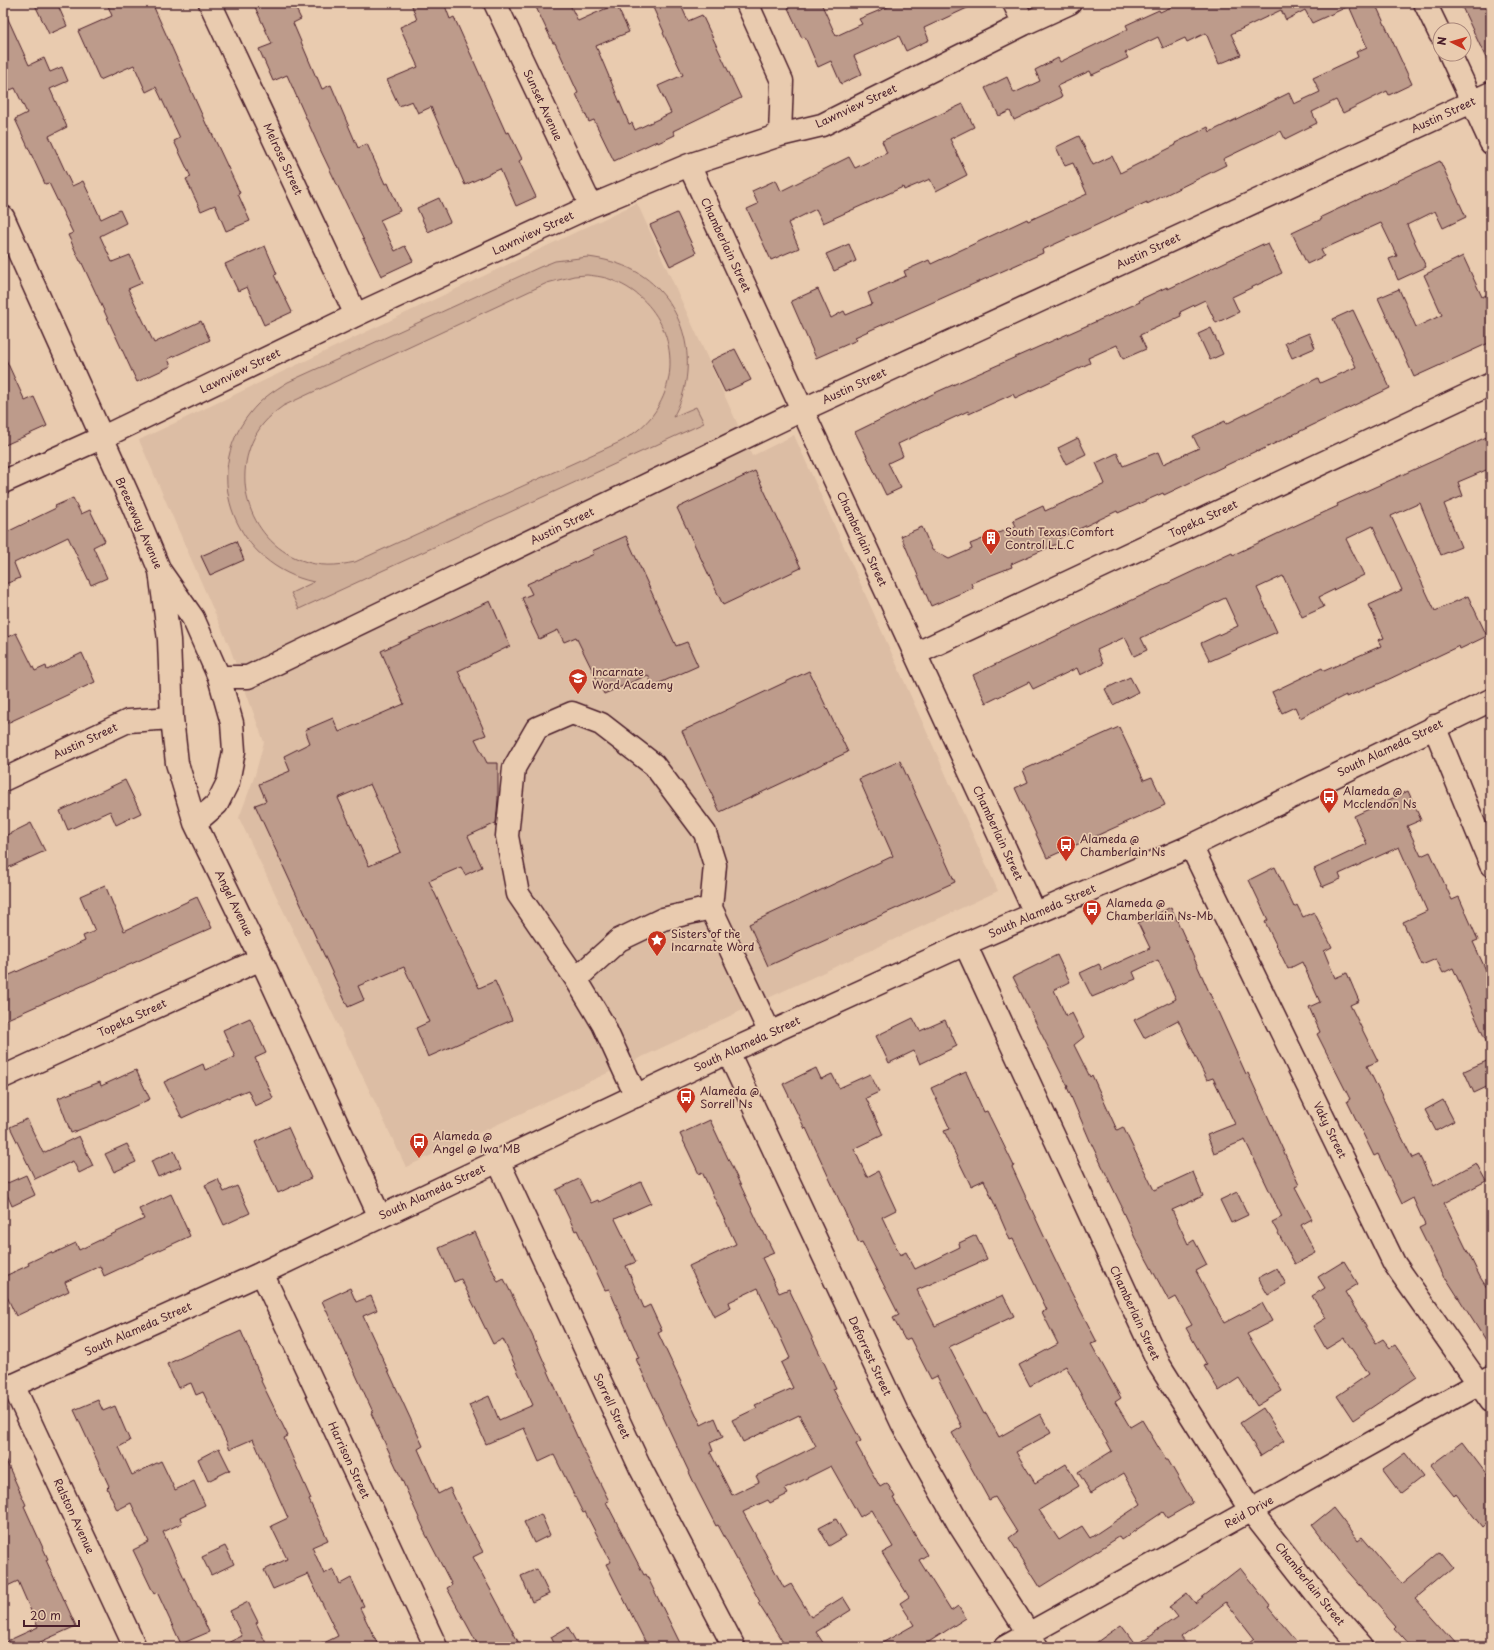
<svg xmlns="http://www.w3.org/2000/svg" width="1494" height="1650" viewBox="0 0 1494 1650" font-family="'Playpen Sans',sans-serif">
<style>
.built{fill:#dcbda4}
.green{fill:#cfaf99;stroke:#8c6762;fill-rule:evenodd}
.building{fill:#bd9b8b;stroke:#4a1f2b;fill-rule:evenodd}
.lines{fill:none;stroke-linecap:round;stroke-linejoin:round}
.minor-casing{stroke:#4a1f2b;stroke-width:25}
.major-casing{stroke:#4a1f2b;stroke-width:25}
.minor{stroke:#e9cbaf;stroke-width:22}
.major{stroke:#e9cbaf;stroke-width:22}
.labels{text-anchor:middle;stroke-width:3.5;stroke-linejoin:round;paint-order:stroke}
.street-label{font-size:11px;fill:#4a1f2b;stroke:#e9cbaf}
.poi-label{font-size:11px;fill:#4a1f2b;stroke:#e9cbaf;text-anchor:start}
</style>
<rect width="100%" height="100%" fill="#e9cbaf"/>
<filter id="ink" filterUnits="userSpaceOnUse"><feTurbulence type="fractalNoise" baseFrequency=".025" numOctaves="2"/><feDisplacementMap in="SourceGraphic" scale="8" xChannelSelector="R" yChannelSelector="G"/><feConvolveMatrix kernelMatrix="1 2 1 2 8 2 1 2 1" color-interpolation-filters="sRGB"/></filter>
<g filter="url(#ink)">
<path class="built" d="M637,203L752,456L794,435L998,891L406,1167L239,818L255,775L264,742L230,648L139,440Z"/>
<path class="green" d="M588,257C604,259 620,263 635,271C686,300 702,367 673,417L696,407L704,423L299,609L291,593L314,582C237,566 199,476 250,413C260,400 273,391 288,382L540,267L555,261ZM587,275C596,276 606,277 614,281C663,300 685,359 659,405C650,422 636,433 620,442L355,562C337,566 319,567 301,560C247,540 227,470 263,424C269,417 276,411 283,406L547,283L574,276Z"/>
<path class="building" d="M34,3H57L67,26L49,34Z
M107,3H152L207,126L208,125L240,193L238,194L250,221L226,231L215,205L201,211L186,179L191,177L174,141L180,138L156,87L146,92L134,65L100,80L78,31L112,16Z
M263,3H293L301,19L293,23L316,77H317L322,89L331,85L358,148L367,144L385,184L388,183L400,211L380,220L395,251L405,246L413,261L381,276L319,147L287,75L273,81L259,49L272,44L255,7Z
M411,3H444L450,19L454,17L506,133L509,132L522,159L519,161L536,197L516,206L500,169L465,185L431,107L418,113L412,101L399,106L387,80L418,67L400,27L417,20Z
M534,3H569L578,21L616,4L629,32L596,46L629,124L632,123L635,130L671,113L658,86L683,75L663,33L664,32L651,3H680L688,21L702,15L741,98L673,131L675,135L658,143L657,141L614,161L594,120L589,122L576,94L578,93L555,43H553Z
M799,3H821L836,36L862,24L859,19L897,3H978L924,28L929,40L906,51L899,36L854,56L862,74L841,84L831,61L818,67L805,37L802,38L788,8Z
M1180,3H1375L1412,84L1389,95L1387,91L1343,113L1336,100L1312,112L1317,123L1285,139L1281,131L1223,159L1226,165L1147,204V202L1042,250L1043,253L855,337L857,340L816,358L791,301L818,289L831,318L844,311L846,315L872,304L868,293L906,276L904,271L929,260L931,264L1027,219L1028,221L1087,194L1073,163L1065,166L1056,147L1079,136L1093,165L1112,156L1120,173L1176,145L1175,143L1194,134L1208,127L1210,132L1289,93L1294,104L1320,92L1313,78L1358,57L1356,52L1367,47L1349,6L1312,23L1305,10L1286,20L1281,10L1231,34L1241,55L1219,64L1206,33L1187,42L1185,38L1163,48L1158,37L1125,53L1128,58L1092,75L1090,71L1057,86L1062,97L1014,120L1010,111L999,116L985,88L1007,77L1014,93L1040,81L1035,70L1058,58L1060,62L1128,29L1126,25L1159,10L1160,12Z
M1470,3H1491V69L1462,7Z
M3,8L29,65L44,58L50,72L62,67L68,81L50,89L67,127L49,136L72,186L83,181L101,219L120,210L126,223L100,236L112,262L130,255L142,283L128,289L154,343L201,321L210,340L168,359L171,366L137,382L81,261H80L68,235L73,233L49,183L45,184L15,119L27,113L15,88L3,93Z
M963,104L974,127L950,139L967,175L936,191L930,179L904,190L903,187L823,223L816,209L788,223L799,248L771,260L747,209L758,204L752,191L776,180L781,191L849,157L855,168L887,153L882,141Z
M1440,161L1466,217L1443,228L1435,211L1407,225L1426,267L1398,280L1389,259L1397,256L1381,223L1321,250L1324,256L1307,264L1292,233L1322,219L1321,217Z
M439,198L450,222L428,232L417,208Z
M677,213L696,253L670,266L650,225Z
M849,244L856,261L834,271L826,254Z
M1263,244V246L1268,244L1282,273L1232,297L1239,312L1216,323L1205,300L1180,312L1181,316L1140,335L1146,349L1123,359L1117,345L1088,358L1090,363L1015,398L1013,394L969,414L968,411L898,444L903,456L888,463L901,488L886,495L855,432L939,391L1140,302L1139,300L1167,287L1168,289Z
M265,246L277,274L274,275L292,312L264,325L247,287L238,291L225,264Z
M1463,256L1482,297L1491,293V342L1414,377L1378,298L1399,289L1416,327L1442,315L1424,275Z
M1353,310L1390,388L1257,452L1256,451L1164,495L1163,493L1118,513L1117,511L1058,539L1059,543L1011,564L1012,567L971,583L973,588L931,606L901,536L922,527L932,550L949,559L972,549L970,544L1016,526L1013,520L1043,506L1045,511L1105,484L1096,463L1117,453L1123,466L1158,452L1163,464L1199,448L1193,436L1225,421L1226,424L1318,378L1320,383L1356,367L1333,319Z
M1211,328L1223,354L1210,360L1198,334Z
M1309,333L1315,348L1292,358L1285,343Z
M735,349L751,380L725,392L710,361Z
M3,353L25,401L34,397L47,426L3,446Z
M1491,435V468L1458,482L1463,496L1444,504L1461,547L1441,555L1420,503L1391,516L1435,611L1468,596L1487,636L1460,649L1459,646L1383,682L1346,697V695L1300,718L1295,707L1282,713L1272,692L1322,668L1324,671L1381,646L1378,640L1384,638L1369,605L1402,590L1373,526L1346,539L1364,575L1319,597L1324,607L1302,617L1283,576L1257,588L1277,632L1210,661L1201,643L1238,626L1225,598L1141,638L1147,650L1134,656L1125,637L1097,650L1103,664L1080,675L1077,668L1033,689L1029,682L986,703L973,675L1232,553L1233,555L1277,534L1338,506L1337,504Z
M1078,438L1086,454L1066,464L1058,448Z
M755,471L801,568L723,605L677,508Z
M73,498L81,514L90,510L105,541L93,547L107,578L91,585L68,537L14,563L20,578L3,585V534L56,508L55,506Z
M626,536L676,646L687,642L698,666L653,686L648,675L604,694L576,637L564,642L558,630L539,639L531,622L532,621L522,598L532,594L527,584L594,554L592,551Z
M236,541L244,560L210,575L201,556Z
M490,601L510,646L458,671L486,735L475,739L487,763H498V799L496,823L468,836L482,867L465,875L461,867L429,881L479,988L495,981L512,1020L428,1057L416,1028L429,1022L404,967L358,986L364,1000L348,1007L255,805L266,801L259,784L290,771L284,756L310,743L305,730L333,718L339,732L404,704L381,651ZM370,784L401,852L369,866L338,798Z
M16,633L35,671L46,666L47,670L82,653L95,682L3,725V639Z
M809,671L848,752L720,812L682,731Z
M1130,677L1138,692L1113,705L1105,689Z
M1119,727L1144,780L1152,777L1165,805L1047,858L1015,788L1028,782L1023,770Z
M900,761L955,882L768,966L749,924L893,856L859,779Z
M125,780L141,813L116,825L110,811L68,830L60,811Z
M1408,791L1421,820L1407,826L1421,856L1430,852L1452,900L1459,897L1478,940L1473,942L1491,981V1052L1453,968L1443,973L1436,959L1422,965L1403,922L1427,911L1399,847L1339,874L1341,879L1322,887L1314,869L1367,844L1354,816Z
M31,823L45,851L3,870V837Z
M1275,867L1294,907L1297,905L1303,917L1314,912L1332,947L1324,951L1335,978L1347,973L1359,1001L1350,1005L1378,1061L1367,1066L1412,1158L1419,1155L1434,1186L1476,1163L1486,1181L1444,1203L1480,1277L1491,1294V1349L1446,1278H1444L1419,1228L1425,1225L1413,1198L1402,1204L1378,1154L1374,1156L1347,1101L1350,1099L1317,1034L1320,1032L1309,1007L1320,1002L1302,962L1288,969L1265,922L1268,920L1249,880Z
M105,885L124,931L197,897L212,928L3,1021V978L85,941L83,936L95,931L80,896Z
M1171,907L1246,1074L1248,1073L1299,1185L1295,1187L1312,1219L1301,1225L1316,1253L1295,1264L1272,1222L1282,1217L1245,1140L1214,1153L1207,1135L1235,1124L1213,1078L1207,1080L1178,1020L1144,1038L1134,1020L1176,999L1158,960L1133,972L1136,979L1092,997L1080,973L1099,964L1102,970L1150,948L1138,923Z
M1057,955L1070,982L1054,990L1066,1016L1072,1013L1084,1037L1074,1045L1090,1077L1092,1075L1117,1130L1123,1127L1154,1190L1193,1172L1203,1196L1172,1210L1188,1244L1194,1240L1207,1265L1196,1271L1224,1323L1262,1303L1272,1321L1247,1334L1282,1391L1257,1406L1239,1378L1219,1391L1204,1366L1207,1365L1186,1328L1192,1325L1176,1297L1169,1301L1135,1238L1121,1208L1122,1207L1091,1143L1067,1087H1068L1013,977Z
M250,1018L266,1053L255,1058L273,1098L255,1106L248,1090L228,1098V1097L182,1118L164,1082L203,1064L205,1070L235,1057L223,1030Z
M913,1018L920,1031L945,1020L957,1046L920,1064L914,1051L889,1063L876,1036Z
M1491,1059V1085L1474,1093L1464,1071Z
M816,1068L821,1079L832,1074L839,1088L870,1074L879,1092L866,1098L883,1135L854,1149L867,1177L878,1171L896,1210L882,1217L900,1255L906,1252L915,1269L960,1247L959,1243L976,1235L987,1259L917,1290L935,1326L1003,1295L1014,1316L949,1347L984,1414L986,1413L999,1437L1040,1414L1051,1433L1016,1452L1035,1483L1066,1464L1079,1486L1039,1510L1059,1540L1082,1526L1090,1538L1141,1504L1124,1473L1091,1493L1078,1472L1112,1451L1099,1428L1066,1366L1030,1386L1019,1365L1058,1344L1042,1312L1047,1310L1013,1239L1010,1240L984,1180L971,1186L944,1131L950,1129L931,1088L966,1072L984,1112L987,1111L1014,1166L1012,1167L1042,1232L1068,1286L1097,1342L1091,1344L1121,1398L1115,1402L1130,1427L1142,1420L1166,1460H1168L1193,1503L1167,1518L1163,1512L1121,1540L1119,1537L1040,1587L1009,1538L1017,1532L995,1497L989,1500L952,1433L962,1427L937,1376L931,1379L910,1338L905,1340L893,1318L899,1315L862,1242L859,1243L806,1128L805,1129L783,1084Z
M136,1070L150,1099L107,1119L71,1133L58,1098L100,1082L101,1086Z
M1443,1100L1454,1121L1436,1131L1425,1110Z
M27,1119L43,1153L79,1136L93,1166L79,1173L73,1161L35,1179L10,1127Z
M710,1120L762,1231H763L774,1253L762,1258L779,1293L789,1289L836,1388L833,1389L861,1441L856,1444L880,1487L887,1483L895,1497L893,1498L927,1555L919,1560L951,1611L958,1606L966,1618L921,1647H875L914,1625L900,1603L909,1597L882,1553L893,1547L871,1510L860,1517L831,1466L785,1489L788,1494L770,1503L768,1500L743,1512L784,1588L791,1584L811,1617L843,1597L851,1610L816,1632L826,1647H786L758,1603L760,1602L718,1525L716,1526L696,1487L636,1359L639,1358L609,1289L605,1290L577,1230L575,1231L556,1190L579,1179L591,1203L598,1200L599,1202L641,1182L651,1203L615,1219L636,1262L626,1266L644,1308L650,1305L662,1331L658,1333L701,1425L715,1418L723,1437L710,1443L713,1451L710,1452L732,1495L759,1482L756,1476L816,1446L799,1415L743,1442L732,1420L757,1408L755,1405L793,1388L781,1363L790,1358L758,1288L729,1302L731,1308L714,1317L689,1266L736,1244L702,1172L699,1174L680,1134Z
M288,1127L311,1178L278,1193L255,1142Z
M127,1144L136,1162L114,1172L105,1154Z
M174,1151L181,1167L158,1177L151,1161Z
M26,1175L35,1195L12,1206L3,1185Z
M218,1179L224,1192L237,1186L250,1213L224,1225L205,1185Z
M1237,1192L1248,1215L1231,1223L1220,1200Z
M171,1194L190,1236L104,1276L100,1266L65,1282L69,1291L16,1316L3,1288V1277L29,1265L28,1263L51,1252L52,1254L76,1243L79,1250L144,1219L139,1209Z
M475,1232L498,1282L504,1279L532,1335L580,1443L609,1501L606,1502L644,1575L646,1574L682,1647H648L606,1564L611,1562L585,1512L583,1513L554,1455L539,1462L524,1428L486,1444L469,1405L489,1396L499,1420L533,1405L503,1339L493,1344L461,1279L454,1282L439,1248Z
M1344,1261L1358,1284L1345,1292L1376,1343L1383,1339L1390,1348L1395,1345L1417,1377L1353,1420L1337,1396L1369,1374L1344,1338L1326,1349L1313,1326L1326,1318L1312,1296L1325,1288L1318,1277Z
M1277,1268L1286,1284L1268,1295L1258,1278Z
M350,1288L356,1302L371,1296L377,1310L363,1316L423,1446L418,1449L438,1494L450,1488L467,1525L468,1524L483,1552L473,1557L521,1647H479L447,1588L452,1585L423,1529H424L397,1469L371,1413L373,1412L322,1301Z
M241,1331L262,1380L261,1381L288,1436L284,1438L311,1499L309,1500L328,1540L312,1547L324,1574L333,1569L340,1584L351,1578L364,1606L360,1608L379,1647H316L338,1636L308,1574L273,1589L264,1570L287,1559L271,1526L288,1518L253,1439L230,1449L203,1392L196,1395L191,1383L178,1388L167,1364Z
M98,1400L103,1411L115,1406L130,1441L119,1447L132,1475L161,1461L175,1490L194,1481L205,1505L180,1517L182,1523L163,1532L209,1632L181,1644L157,1592L154,1594L133,1550L149,1542L131,1503L117,1510L107,1488L109,1486L74,1410Z
M1263,1408L1284,1441L1261,1456L1240,1423Z
M1462,1442L1491,1480V1519L1482,1527L1456,1494L1454,1496L1430,1466Z
M219,1448L230,1470L208,1481L198,1459Z
M1405,1453L1423,1476L1401,1493L1383,1469Z
M3,1454L26,1505L24,1506L48,1559L46,1560L76,1626L29,1647H3V1643L38,1627L18,1581L3,1588Z
M1333,1508L1358,1540L1362,1537L1402,1584L1440,1552L1453,1568L1416,1599L1459,1647H1411L1394,1628L1396,1626L1344,1567L1312,1525Z
M541,1514L550,1535L534,1543L524,1522Z
M836,1519L846,1536L829,1546L819,1528Z
M225,1546L234,1564L211,1575L202,1557Z
M1240,1568L1270,1606L1268,1607L1301,1647H1243L1254,1638L1226,1602L1181,1637L1189,1647H1090L1121,1625L1136,1645L1177,1617L1169,1607L1187,1593L1195,1603Z
M537,1569L549,1594L532,1602L521,1576Z
M248,1602L258,1622L256,1623L266,1643L258,1647H219L242,1636L230,1611Z
M568,1627L579,1647H556L551,1637Z"/>
<g class="lines">
<g class="minor-casing">
<path id="minor" d="M210,3L356,315
M495,3L591,206
M747,3L782,81L780,135
M1014,3L1024,24
M1425,3L1440,34
M1450,54L1491,143
M689,165L1035,913
M3,217L133,506L160,571L193,618L219,677L232,723L234,751L228,782L217,804L195,823
M3,482L101,438L356,315L591,206L689,165L780,135L822,125L1024,24L1070,3
M160,571L169,640L172,718L177,763L195,823L261,959L380,1217
M915,654L1491,384
M219,677H248L802,410L1491,93
M1434,726L1491,865
M3,780L128,721L172,718
M1191,846L1394,1263L1491,1401
M965,944L1160,1366L1251,1511L1323,1603L1362,1647
M576,979L619,940L663,919L711,908
M728,1052L902,1423L960,1526L1037,1647
M3,1077L261,959
M636,1096L603,1024L576,979L518,894L507,836L514,768L537,728L572,713L601,724L654,765L705,833L715,865L711,908L770,1033
M498,1161L641,1469L734,1647
M262,1273L436,1647
M13,1385L135,1647
M1005,1647L1490,1377"/>
</g>
<g class="major-casing">
<path id="major" d="M3,1390L262,1273L728,1052L965,944L1191,846L1491,700"/>
</g>
<use href="#minor" class="minor"/>
<use href="#major" class="major"/>
</g>
</g>
<defs>
<g id="building-pin" transform="scale(1)"><path d="M0 17L-7.5 6A9.5 9.5 0 1 1 7.5 6Z" fill="#c8321e" stroke="#e9cbaf"/><path d="M-4-6H4V6H1V3H-1V6H-4ZM-2.5-4.3h1.7v1.8h-1.7ZM.8-4.3h1.7v1.8H.8ZM-2.5-1h1.7V.8h-1.7ZM.8-1h1.7V.8H.8Z" fill="#fff"/></g>
<g id="school-pin" transform="scale(1)"><path d="M0 17L-7.5 6A9.5 9.5 0 1 1 7.5 6Z" fill="#c8321e" stroke="#e9cbaf"/><path d="M0-5L7-2L0 1L-7-2ZM-4 1L0 2.5L4 1V4Q0 6-4 4Z" fill="#fff"/></g>
<g id="bus-pin" transform="scale(1)"><path d="M0 17L-7.5 6A9.5 9.5 0 1 1 7.5 6Z" fill="#c8321e" stroke="#e9cbaf"/><path d="M-5-6H5V4H4V6H2V4H-2V6H-4V4H-5ZM-3.5-4V0h7V-4ZM-3.5 1.2v1.5H-2V1.2ZM2 1.2v1.5H3.5V1.2Z" fill="#fff"/></g>
<g id="sight-pin" transform="scale(1)"><path d="M0 17L-7.5 6A9.5 9.5 0 1 1 7.5 6Z" fill="#c8321e" stroke="#e9cbaf"/><path d="M0-6L1.8-2.2L6-1.7L2.9 1.2L3.7 5.4L0 3.3L-3.7 5.4L-2.9 1.2L-6-1.7L-1.8-2.2Z" fill="#fff"/></g>
</defs>
<g fill-rule="evenodd">
<use href="#building-pin" x="991" y="538"/>
<use href="#school-pin" x="578" y="678"/>
<use href="#bus-pin" x="1329" y="797"/>
<use href="#bus-pin" x="1066" y="845"/>
<use href="#bus-pin" x="1092" y="909"/>
<use href="#sight-pin" x="657" y="940"/>
<use href="#bus-pin" x="686" y="1097"/>
<use href="#bus-pin" x="419" y="1142"/>
</g>
<g class="labels">
<g class="street-label">
<text transform="translate(543 105) rotate(65)" y="4">Sunset Avenue</text>
<text transform="translate(856 106) rotate(-25)" y="4">Lawnview Street</text>
<text transform="translate(1443 115) rotate(-25)" y="4">Austin Street</text>
<text transform="translate(283 159) rotate(65)" y="4">Melrose Street</text>
<text transform="translate(533 233) rotate(-25)" y="4">Lawnview Street</text>
<text transform="translate(726 245) rotate(65)" y="4">Chamberlain Street</text>
<text transform="translate(1148 251) rotate(-25)" y="4">Austin Street</text>
<text transform="translate(240 371) rotate(-26)" y="4">Lawnview Street</text>
<text transform="translate(854 386) rotate(-25)" y="4">Austin Street</text>
<text transform="translate(1203 519) rotate(-25)" y="4">Topeka Street</text>
<text transform="translate(139 523) rotate(66)" y="4">Breezeway Avenue</text>
<text transform="translate(562 526) rotate(-26)" y="4">Austin Street</text>
<text transform="translate(862 539) rotate(65)" y="4">Chamberlain Street</text>
<text transform="translate(85 741) rotate(-25)" y="4">Austin Street</text>
<text transform="translate(1390 748) rotate(-26)" y="4">South Alameda Street</text>
<text transform="translate(998 833) rotate(65)" y="4">Chamberlain Street</text>
<text transform="translate(234 903) rotate(64)" y="4">Angel Avenue</text>
<text transform="translate(1042 911) rotate(-24)" y="4">South Alameda Street</text>
<text transform="translate(132 1018) rotate(-25)" y="4">Topeka Street</text>
<text transform="translate(747 1044) rotate(-25)" y="4">South Alameda Street</text>
<text transform="translate(1330 1130) rotate(64)" y="4">Vaky Street</text>
<text transform="translate(432 1192) rotate(-25)" y="4">South Alameda Street</text>
<text transform="translate(1135 1313) rotate(65)" y="4">Chamberlain Street</text>
<text transform="translate(138 1329) rotate(-24)" y="4">South Alameda Street</text>
<text transform="translate(870 1356) rotate(65)" y="4">Deforrest Street</text>
<text transform="translate(612 1406) rotate(65)" y="4">Sorrell Street</text>
<text transform="translate(349 1460) rotate(65)" y="4">Harrison Street</text>
<text transform="translate(1249 1512) rotate(-29)" y="4">Reid Drive</text>
<text transform="translate(74 1516) rotate(65)" y="4">Ralston Avenue</text>
<text transform="translate(1310 1584) rotate(51)" y="4">Chamberlain Street</text>
</g>
<g class="poi-label">
<text x="1005" y="536">South Texas Comfort<tspan x="1005" dy="13">Control L.L.C</tspan></text>
<text x="592" y="676">Incarnate<tspan x="592" dy="13">Word Academy</tspan></text>
<text x="1343" y="795">Alameda @<tspan x="1343" dy="13">Mcclendon Ns</tspan></text>
<text x="1080" y="843">Alameda @<tspan x="1080" dy="13">Chamberlain Ns</tspan></text>
<text x="1106" y="907">Alameda @<tspan x="1106" dy="13">Chamberlain Ns-Mb</tspan></text>
<text x="671" y="938">Sisters of the<tspan x="671" dy="13">Incarnate Word</tspan></text>
<text x="700" y="1095">Alameda @<tspan x="700" dy="13">Sorrell Ns</tspan></text>
<text x="433" y="1140">Alameda @<tspan x="433" dy="13">Angel @ Iwa MB</tspan></text>
</g>
</g>
<rect width="1494" height="1650" fill="none" stroke="#e9cbaf" stroke-width="16"/>
<rect x="8" y="8" width="1478" height="1634" fill="none" stroke="#4a1f2b" stroke-width="1.5" filter="url(#ink)"/>
<g transform="translate(1452 42) rotate(276)"><circle r="19" fill="#e9cbaf" stroke="#a9867a"/>
<path d="M0-3L7 15L0 10L-7 15Z" fill="#c8321e"/>
<text y="-6" font-size="11" font-weight="bold" text-anchor="middle" fill="#4a1f2b">N</text>
</g>
<path d="M24 1620v6h55v-6" fill="none" stroke="#4a1f2b" stroke-width="2"/>
<text x="30" y="1620" font-size="12" fill="#4a1f2b" stroke="#e9cbaf" stroke-width="3" paint-order="stroke">20 m</text>
</svg>
